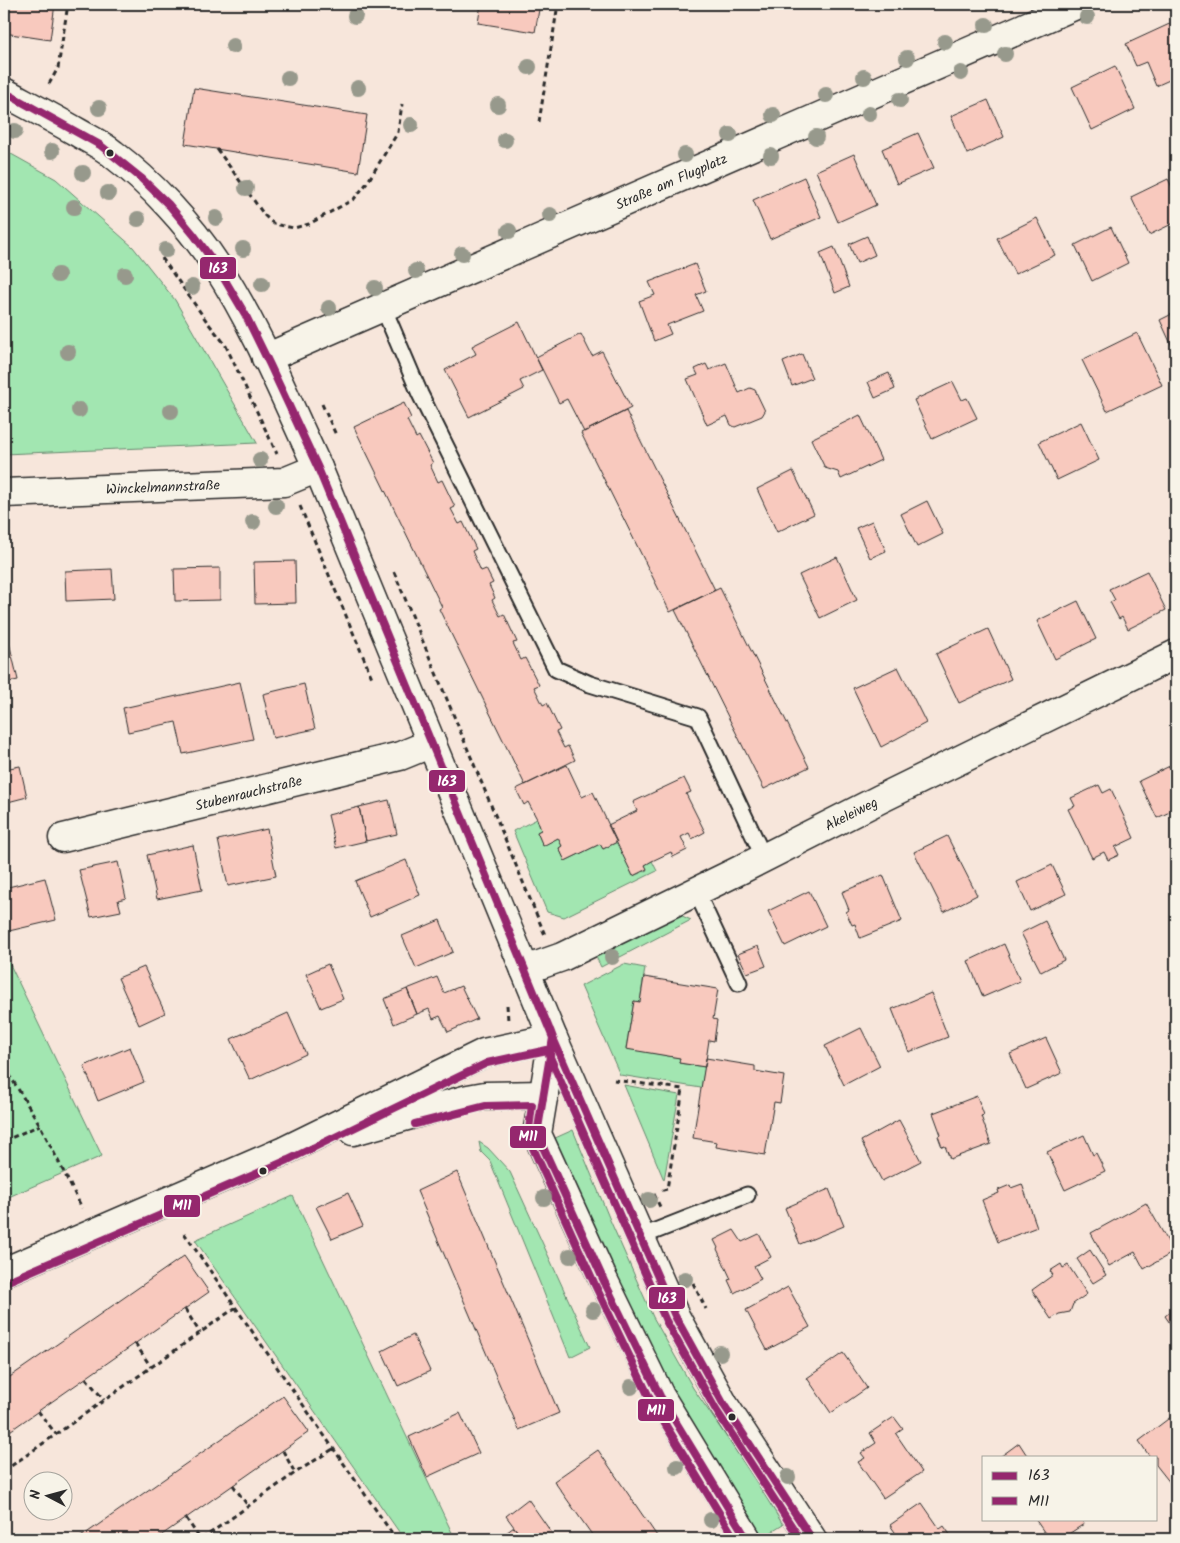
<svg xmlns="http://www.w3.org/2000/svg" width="1180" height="1543" viewBox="0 0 1180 1543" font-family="Kalam,sans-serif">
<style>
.green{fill:#a2e6b1;stroke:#66886e}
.building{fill:#f8c9be;stroke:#2b2b2b}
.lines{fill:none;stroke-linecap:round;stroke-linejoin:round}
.service-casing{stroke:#2b2b2b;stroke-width:19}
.minor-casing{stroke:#2b2b2b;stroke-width:31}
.tertiary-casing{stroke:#2b2b2b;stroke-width:31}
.secondary-casing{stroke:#2b2b2b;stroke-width:31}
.path{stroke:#2b2b2b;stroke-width:3;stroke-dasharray:5 4;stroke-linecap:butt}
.service{stroke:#f7f3e8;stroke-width:15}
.minor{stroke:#f7f3e8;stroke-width:28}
.tertiary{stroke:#f7f3e8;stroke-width:28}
.secondary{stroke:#f7f3e8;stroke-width:28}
.bus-1-casing{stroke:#f7f3e8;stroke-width:11}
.bus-2-casing{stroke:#f7f3e8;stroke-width:11}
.bus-1{stroke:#95276e;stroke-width:8}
.bus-2{stroke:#95276e;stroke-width:8}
.tree{fill:#97998c}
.bus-dot{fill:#2b2b2b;stroke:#f7f3e8;stroke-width:2}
.labels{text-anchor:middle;stroke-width:4;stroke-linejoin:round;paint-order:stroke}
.street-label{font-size:14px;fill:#2b2b2b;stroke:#f7f3e8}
.line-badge{stroke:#f7f3e8;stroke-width:2}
.badge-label{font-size:14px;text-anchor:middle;font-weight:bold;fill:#fff}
</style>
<rect width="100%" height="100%" fill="#f7e6db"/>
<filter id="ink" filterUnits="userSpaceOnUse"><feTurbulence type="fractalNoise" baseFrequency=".02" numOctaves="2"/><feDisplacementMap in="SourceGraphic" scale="10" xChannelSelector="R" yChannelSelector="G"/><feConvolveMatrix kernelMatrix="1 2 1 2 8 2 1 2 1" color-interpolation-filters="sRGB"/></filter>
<g filter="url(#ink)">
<path class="green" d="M4,150L56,179L133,247L175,300L257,443L4,454Z
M537,819L541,830L537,832L543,845L558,838L562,846L559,848L565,861L600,844L603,849L617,842L633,876L647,870L645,865L652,861L657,871L564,917L547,912L513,831Z
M680,915L691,920L601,967L596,957Z
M4,952L102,1156L4,1199Z
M624,964L645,968L640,1002L634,1001L626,1048L680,1058L679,1063L705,1067L701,1088L620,1075L581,986Z
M624,1085L679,1095L664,1180Z
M573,1130L610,1220L653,1317L693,1388L753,1476L783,1525L762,1538L668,1381L637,1321L553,1139Z
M479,1142L488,1148L510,1172L590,1347L570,1357L490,1161L481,1152Z
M293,1196L455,1539H404L195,1240Z"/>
<path class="building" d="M4,4H55L50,40L4,33Z
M481,4H540L535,32L478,23Z
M1176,21V77L1156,86L1146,62L1136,66L1126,44Z
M1115,66L1135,109L1092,130L1072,87Z
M194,88L367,115L358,172L185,144Z
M988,100L1004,137L967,154L951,116Z
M918,133L934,168L897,184L882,149Z
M854,154L876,205L838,222L816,171Z
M804,177L821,217L770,239L753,200Z
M1168,179L1176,195V222L1149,235L1131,197Z
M1037,218L1055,255L1015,274L997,238Z
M1111,227L1128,263L1092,281L1075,245Z
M867,236L875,255L857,263L849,244Z
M834,247L849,287L835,293L820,253Z
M695,264L706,291L696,295L703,311L667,325L671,334L654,341L639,301L655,295L649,282Z
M1176,312V355L1160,320Z
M519,322L542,370L520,381L524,389L469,417L445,370L476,354L472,346Z
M1137,333L1162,385L1107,411L1082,360Z
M581,334L592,356L602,351L631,408L584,432L567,399L559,403L536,357Z
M802,354L812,378L792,386L783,362Z
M726,363L739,393L750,388L755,390L765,411L762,416L735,427L731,425L727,416L707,425L687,379L698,375L695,369L706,364L709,370Z
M889,373L895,389L875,398L868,382Z
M953,382L962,400L967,398L977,418L932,439L914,400Z
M404,403L411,418L407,420L416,438L419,436L433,463L430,465L438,482L442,480L455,507L451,509L459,524L463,522L476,549L472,551L481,571L486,569L493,583L489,585L495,598L492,600L500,616L504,614L517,642L513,643L521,660L525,658L539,685L534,687L543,705L547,703L560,730L556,732L564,748L568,746L575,760L525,785L439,609L442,607L354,427Z
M626,411L715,590L670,612L581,433Z
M860,415L881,460L841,479L838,472L825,468L811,439Z
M1081,422L1099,460L1057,480L1039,442Z
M793,471L814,514L777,532L757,489Z
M927,501L943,534L917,547L901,514Z
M872,521L886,551L870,558L856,528Z
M837,557L857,600L820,618L799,575Z
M295,561L296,603L255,604L254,562Z
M220,568V600L175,601L174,569Z
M112,569L114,599L66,601L65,571Z
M1147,571L1166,610L1128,629L1122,617L1119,619L1110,602L1115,600L1109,589Z
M720,588L809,767L764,789L675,610Z
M1078,601L1096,639L1055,659L1037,621Z
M988,629L1011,679L959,703L936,654Z
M4,630H6L18,680L4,683Z
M898,667L926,723L881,747L853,688Z
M240,682L253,739L183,754L176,722L128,732L123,708Z
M304,684L315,729L273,738L263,694Z
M1176,763V809L1157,818L1139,781Z
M567,765L582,797L593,792L617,842L603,849L600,844L565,861L559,848L562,846L558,838L543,846L537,832L541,830L537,819L528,802L524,805L516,789Z
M20,766L27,797L4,803V769Z
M684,778L691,792L686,794L705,832L692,839L689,833L681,837L687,850L673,857L671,852L652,861L645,865L647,869L633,876L608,825L637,811L633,802Z
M1099,785L1103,793L1111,789L1134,838L1115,847L1119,855L1108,860L1104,852L1092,858L1068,809L1075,806L1071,798Z
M389,800L397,834L366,841L359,807Z
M359,807L366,841L336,848L328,815Z
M267,829L276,876L228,886L218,840Z
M947,836L977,895L944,912L914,852Z
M193,845L202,890L157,899L147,855Z
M406,860L420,895L370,917L355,881Z
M118,862L126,898L118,900L121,911L91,917L79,870Z
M1052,865L1066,894L1030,911L1017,882Z
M883,875L902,921L860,938L855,924L852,925L846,912L849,910L842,892Z
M45,878L56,920L9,931L4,910V888Z
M809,891L826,926L785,946L768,911Z
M440,920L453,952L416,968L402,936Z
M1045,921L1064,960L1041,972L1021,933Z
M1004,944L1020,981L983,997L968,961Z
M758,946L766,966L747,973L738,954Z
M328,964L343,999L321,1008L306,974Z
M144,967L165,1013L139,1025L118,978Z
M437,977L444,993L461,986L477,1019L448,1032L440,1016L433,1019L429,1009L417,1014L407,989Z
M644,977L718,989L713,1019L717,1020L714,1041L709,1040L705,1067L679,1063L680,1058L626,1049L634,1001L640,1002Z
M407,989L417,1014L394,1024L384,999Z
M931,993L948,1037L909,1052L892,1009Z
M288,1013L306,1054L250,1080L231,1039Z
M861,1028L880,1066L844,1085L825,1046Z
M1046,1038L1062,1073L1026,1089L1010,1054Z
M130,1047L144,1082L98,1101L84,1066Z
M706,1058L755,1066V1071L784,1076L780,1103L774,1102L765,1155L716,1147L717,1142L693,1138Z
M977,1096L984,1115L981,1116L991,1144L950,1159L945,1146L942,1147L938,1136L941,1135L933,1113Z
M899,1120L921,1161L882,1181L861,1141Z
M1084,1135L1093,1155L1096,1153L1105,1171L1065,1190L1047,1152Z
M457,1172L559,1413L519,1430L417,1191Z
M1022,1184L1037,1227L998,1242L982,1200L999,1193L998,1190L1010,1185L1011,1188Z
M829,1189L844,1226L800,1244L785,1208Z
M348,1193L363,1226L332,1239L316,1207Z
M1146,1203L1174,1252L1144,1269L1135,1252L1109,1266L1091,1233Z
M734,1230L742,1242L759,1234L771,1257L754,1266L761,1279L734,1293L728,1280L731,1279L717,1249L718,1248L714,1240Z
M1090,1250L1106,1275L1093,1283L1077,1259Z
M184,1256L209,1292L4,1435V1381Z
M1061,1264L1063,1268L1068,1265L1087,1294L1073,1304L1070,1312L1059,1314L1051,1319L1032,1290L1053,1275L1050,1271Z
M788,1287L810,1327L767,1350L746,1310Z
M1176,1307V1332L1165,1316Z
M413,1335L430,1371L398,1386L382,1351Z
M843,1353L867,1388L831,1413L807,1378Z
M283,1396L309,1432L156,1539H78Z
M460,1413L479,1453L427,1477L409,1437Z
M1176,1413V1480L1171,1484L1156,1465V1457H1150L1139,1441Z
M894,1417L903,1429L896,1434L922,1472L883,1498L858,1462L865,1458L861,1453L876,1443L870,1433Z
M1019,1443L1028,1457H1000Z
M598,1450L659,1539H595L554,1481Z
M528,1499L556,1539H523L506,1516Z
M922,1503L940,1529L944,1526L953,1539H895L894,1537L897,1535L890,1525Z
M1035,1519H1081L1084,1524L1061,1539H1049Z
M514,1527L523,1539H498Z"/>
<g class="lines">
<g class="service-casing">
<path id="service" d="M383,307L420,394L556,669L590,684L698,717L764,858
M696,891L739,983
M640,1237L747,1195"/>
</g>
<g class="minor-casing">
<g id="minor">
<path id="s1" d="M266,358L1078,4"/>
<path id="s2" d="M4,493L284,482L318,468"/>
<path id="s3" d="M63,838L400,756L432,743"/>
<path id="s4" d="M525,970L562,957L738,871L880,799L1176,654"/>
</g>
</g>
<g class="tertiary-casing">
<path id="tertiary" d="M353,1131L468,1099L485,1096L544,1095
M4,1272L284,1151L484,1053L553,1038"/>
</g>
<g class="secondary-casing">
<path id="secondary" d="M4,92C28,105 53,118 77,132C89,139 102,145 113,154C151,183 190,225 216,265C257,328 286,400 318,468L553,1038L675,1316L724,1405L812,1539
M553,1038L537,1134L604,1281L660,1396L747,1539"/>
</g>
<path class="path" d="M49,84L58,68L68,4
M539,122L558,4
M217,149L265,216L274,224L294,228L309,224L354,199L367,183L398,132L402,104
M162,258L208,323L225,344L277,454
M322,404L336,435
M300,506L373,680
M394,572L545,935
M507,1005L508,1021
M4,1066L40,1125L82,1208
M614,1080L683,1089L667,1189L660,1191
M4,1141L40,1125
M654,1194L660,1207
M184,1233L396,1539
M693,1283L706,1309
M185,1309L200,1333
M135,1343L151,1367
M86,1378L104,1400
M38,1411L56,1434
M283,1451L295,1473
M4,1471L235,1308
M233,1485L248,1506
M186,1518L200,1539
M202,1539L295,1473L333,1449"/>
<use href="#service" class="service"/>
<use href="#minor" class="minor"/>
<use href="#tertiary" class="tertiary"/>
<use href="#secondary" class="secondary"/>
<g class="bus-1-casing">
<path id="bus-1" d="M4,92L100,145L141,178L169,205L194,235L216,265L245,314L270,365L318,468L553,1038L675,1316L724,1405L812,1539
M550,1030L553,1038L537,1134L604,1281L660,1396L747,1539"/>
</g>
<g class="bus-2-casing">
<path id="bus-2" d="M415,1124L486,1106L532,1105L528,1137L595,1285L651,1401L735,1539
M8,1281L288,1160L487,1063L547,1050L666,1321L716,1410L800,1539"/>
</g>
<use href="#bus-1" class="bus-1"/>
<use href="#bus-2" class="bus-2"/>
</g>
<g class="tree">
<circle cx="355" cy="16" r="8"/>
<circle cx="1087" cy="17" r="8"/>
<circle cx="986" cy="25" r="8"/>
<circle cx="945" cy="42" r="8"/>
<circle cx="233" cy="46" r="8"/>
<circle cx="1005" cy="54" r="8"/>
<circle cx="907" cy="58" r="8"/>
<circle cx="529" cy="67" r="8"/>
<circle cx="961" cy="73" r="8"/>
<circle cx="864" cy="77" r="8"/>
<circle cx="288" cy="78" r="8"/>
<circle cx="358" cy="88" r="8"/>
<circle cx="826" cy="95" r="8"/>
<circle cx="900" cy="100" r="8"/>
<circle cx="498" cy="105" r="8"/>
<circle cx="99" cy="108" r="8"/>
<circle cx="869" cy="114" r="8"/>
<circle cx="773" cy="115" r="8"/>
<circle cx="411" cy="125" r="8"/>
<circle cx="15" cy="131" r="8"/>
<circle cx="730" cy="135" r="8"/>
<circle cx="816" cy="137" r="8"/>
<circle cx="505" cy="140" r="8"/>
<circle cx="52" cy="151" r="8"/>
<circle cx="685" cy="155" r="8"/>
<circle cx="771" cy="156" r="8"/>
<circle cx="83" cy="173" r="8"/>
<circle cx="246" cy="188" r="8"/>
<circle cx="108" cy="193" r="8"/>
<circle cx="74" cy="207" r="8"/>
<circle cx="550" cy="215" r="8"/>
<circle cx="216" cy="218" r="8"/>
<circle cx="138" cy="219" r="8"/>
<circle cx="509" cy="231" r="8"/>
<circle cx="243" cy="249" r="8"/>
<circle cx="166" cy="250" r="8"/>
<circle cx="462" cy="254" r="8"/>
<circle cx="416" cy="271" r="8"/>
<circle cx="58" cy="275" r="8"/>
<circle cx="125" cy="275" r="8"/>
<circle cx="262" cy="284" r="8"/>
<circle cx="192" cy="287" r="8"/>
<circle cx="375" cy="288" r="8"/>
<circle cx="329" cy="308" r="8"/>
<circle cx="68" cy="352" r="8"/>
<circle cx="79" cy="410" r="8"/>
<circle cx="171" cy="411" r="8"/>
<circle cx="260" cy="460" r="8"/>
<circle cx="276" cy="506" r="8"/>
<circle cx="253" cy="522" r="8"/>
<circle cx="612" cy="957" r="8"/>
<circle cx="544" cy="1198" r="8"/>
<circle cx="649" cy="1200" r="8"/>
<circle cx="570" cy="1256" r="8"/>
<circle cx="685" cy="1279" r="8"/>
<circle cx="593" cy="1310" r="8"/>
<circle cx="720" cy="1353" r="8"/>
<circle cx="631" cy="1387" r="8"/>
<circle cx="647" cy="1416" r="8"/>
<circle cx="677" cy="1467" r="8"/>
<circle cx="788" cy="1477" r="8"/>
<circle cx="711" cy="1520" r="8"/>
</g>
</g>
<g class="bus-dot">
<circle cx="110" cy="153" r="4.5"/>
<circle cx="263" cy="1171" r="4.5"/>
<circle cx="732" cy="1417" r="4.5"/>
</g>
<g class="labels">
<g class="street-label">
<text dy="5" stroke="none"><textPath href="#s1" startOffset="442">Straße am Flugplatz</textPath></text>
<text dy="5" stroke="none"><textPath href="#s2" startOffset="159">Winckelmannstraße</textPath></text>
<text dy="5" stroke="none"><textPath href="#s3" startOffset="191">Stubenrauchstraße</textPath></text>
<text dy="5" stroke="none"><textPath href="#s4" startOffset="362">Akeleiweg</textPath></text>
</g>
</g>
<g class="line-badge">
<rect x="199" y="256" width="38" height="24" rx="5" fill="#95276e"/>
<rect x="428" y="769" width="38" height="24" rx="5" fill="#95276e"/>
<rect x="509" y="1125" width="38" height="24" rx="5" fill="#95276e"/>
<rect x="163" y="1194" width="38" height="24" rx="5" fill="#95276e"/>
<rect x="648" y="1286" width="38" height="24" rx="5" fill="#95276e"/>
<rect x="637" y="1398" width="38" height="24" rx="5" fill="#95276e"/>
</g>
<g class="badge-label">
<text x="218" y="273">163</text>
<text x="447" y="786">163</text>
<text x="528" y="1141">M11</text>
<text x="182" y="1210">M11</text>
<text x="667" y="1303">163</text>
<text x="656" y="1415">M11</text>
</g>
<rect width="1180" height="1543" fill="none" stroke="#f7f3e8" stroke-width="20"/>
<rect x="10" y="10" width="1160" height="1523" fill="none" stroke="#2b2b2b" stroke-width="2" filter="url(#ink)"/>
<rect x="982" y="1456" width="175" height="65" fill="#f7f3e8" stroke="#a5a39c"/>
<rect x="992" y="1472" width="25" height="8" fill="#95276e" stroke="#a5a39c"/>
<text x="1028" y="1480" font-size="15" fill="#2b2b2b">163</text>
<rect x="992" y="1497" width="25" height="8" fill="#95276e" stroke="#a5a39c"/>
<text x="1028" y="1506" font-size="15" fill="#2b2b2b">M11</text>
<g transform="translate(48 1496) rotate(276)"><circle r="24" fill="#f7f3e8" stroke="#a5a39c"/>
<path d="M0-4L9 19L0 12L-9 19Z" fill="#2b2b2b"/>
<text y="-8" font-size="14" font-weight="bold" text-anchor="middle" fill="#2b2b2b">N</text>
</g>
</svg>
